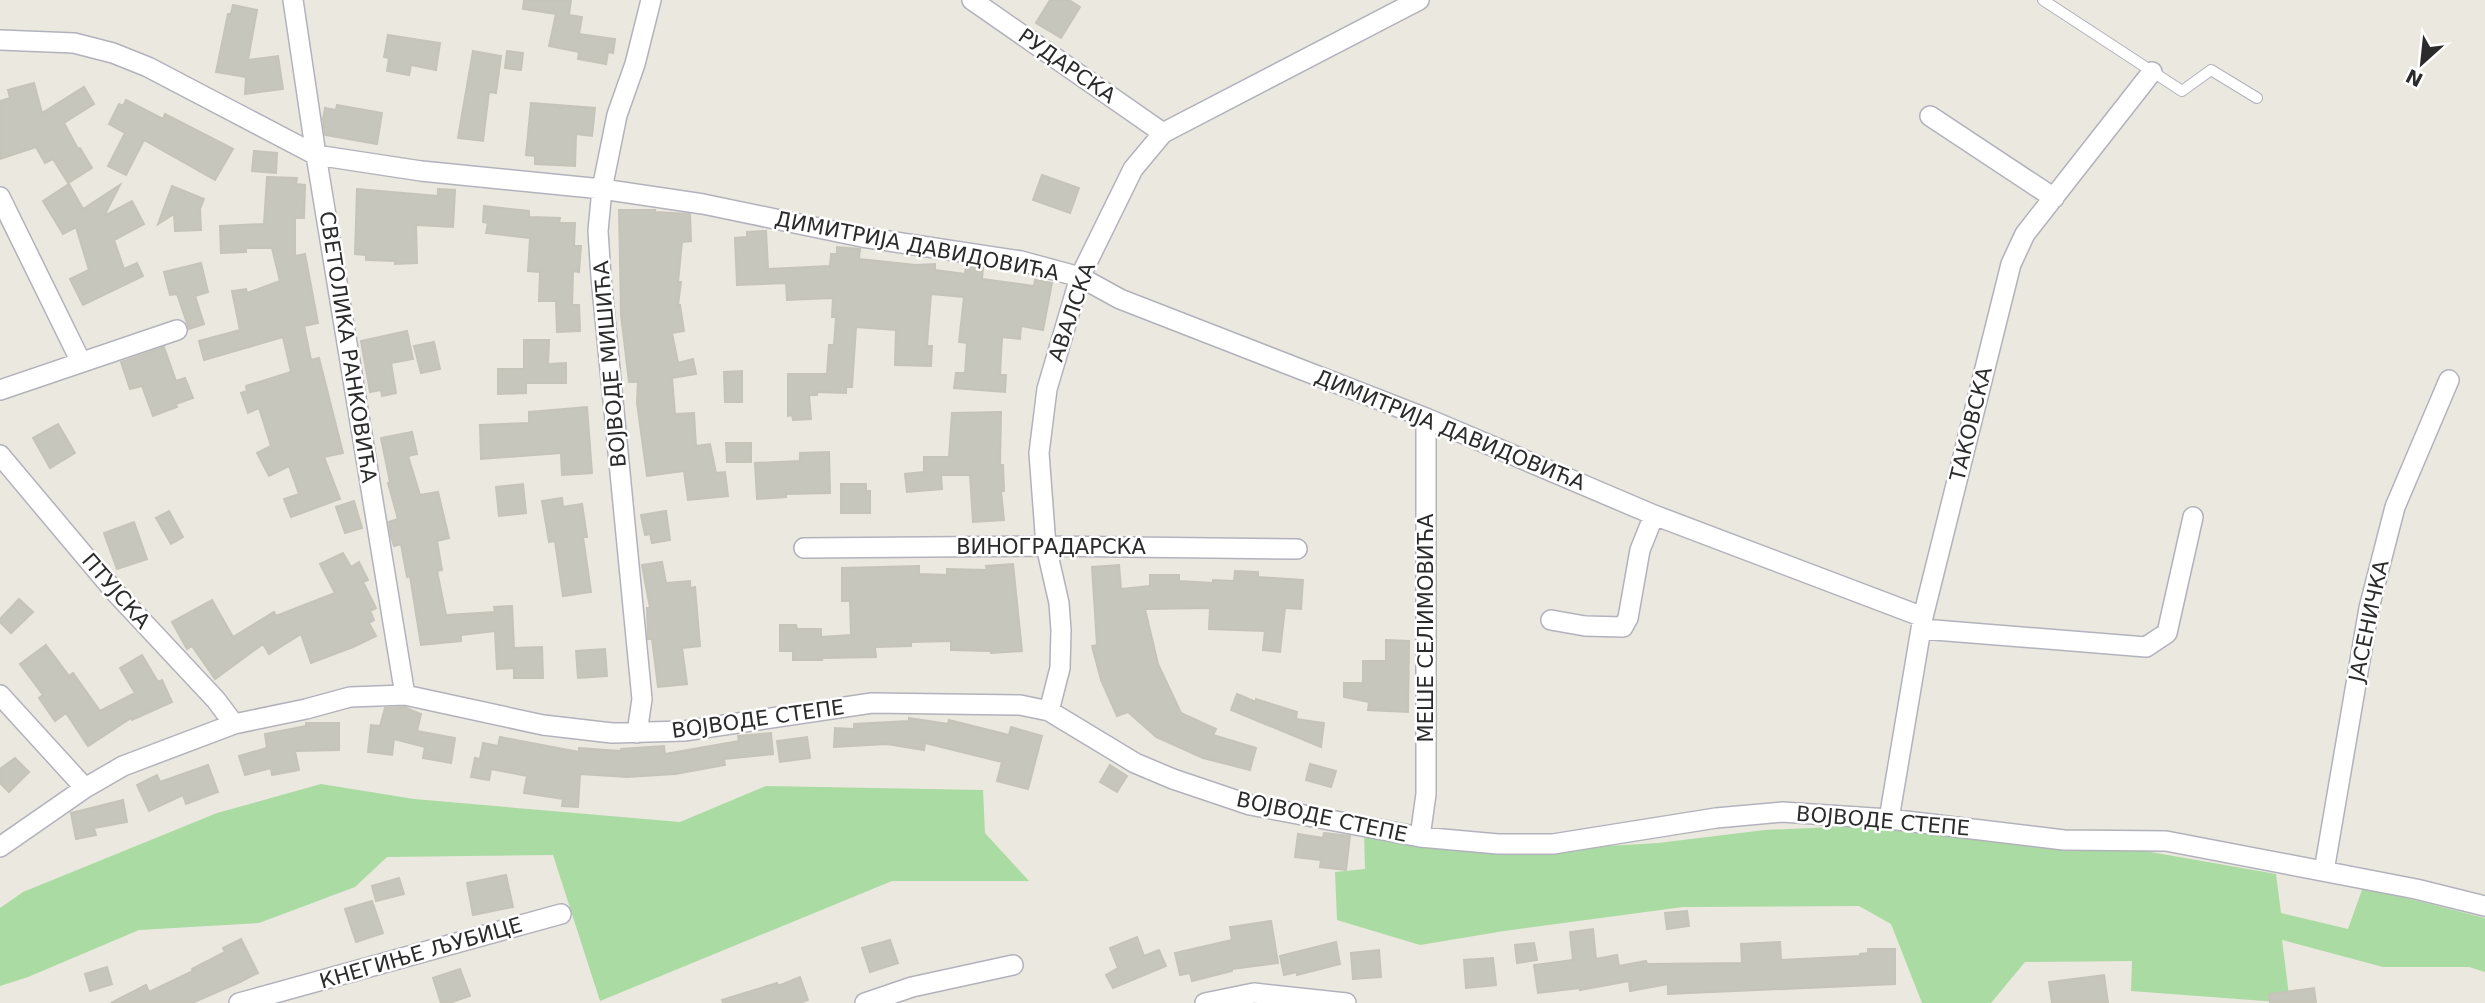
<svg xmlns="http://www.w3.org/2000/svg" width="2485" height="1003" viewBox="0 0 2485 1003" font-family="'DejaVu Sans',sans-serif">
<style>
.green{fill:#aadba2}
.building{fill:#c7c6bd;stroke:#c6c4b9;stroke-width:2}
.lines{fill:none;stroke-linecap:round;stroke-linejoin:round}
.service-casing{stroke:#b2b2bd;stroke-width:12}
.minor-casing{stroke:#b2b2bd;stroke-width:22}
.service{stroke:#fff;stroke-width:10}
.minor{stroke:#fff;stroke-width:19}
.labels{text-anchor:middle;stroke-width:5;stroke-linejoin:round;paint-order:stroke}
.street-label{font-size:21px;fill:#2b2b2b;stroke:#fff}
</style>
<rect width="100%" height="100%" fill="#ebe8df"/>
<path class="green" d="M321,784L414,799L680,822L766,786L983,790L985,833L1029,881H892L600,1001L553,855L387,857L355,887L259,923L139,930L28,977L0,986V908L23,892L217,813Z
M1856,826L2145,851L2276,874L2281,913L2348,929L2363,887L2485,918V972L2469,967H2383L2282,940L2290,1003L2131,991L2132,961L2025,962L1991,1003H1922L1891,924L1859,906L1683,907L1504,931L1420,945L1337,920L1335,872L1365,869L1364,832L1506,852L1658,843L1765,830Z"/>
<path class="building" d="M524,0H571L569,15L582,17L579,34L615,39L613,53L608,52L606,64L578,59L579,52L549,46L556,14L523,9Z
M1050,0H1069L1080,7L1061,38L1036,23Z
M233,5L257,10L248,60L278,56L283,89L245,94L246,77L216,72L228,14H231Z
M388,35L440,43L436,70L411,65L409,75L387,71L389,58L384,57Z
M473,51L501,56L496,93L489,92L483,141L458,138Z
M507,51L523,53L521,70L505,68Z
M34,83L42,113L84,87L94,104L64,123L78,149L80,148L92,168L68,183L53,159L45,163L36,147L0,159V101L10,98L8,90Z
M126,100L163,119L165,114L233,149L215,180L144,140L126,175L108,166L125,133L109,124L119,104L123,106Z
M531,103L595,108L592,136L576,134L575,166L535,164V156L526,155Z
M337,105L382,113L377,144L325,135L323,119L325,108L336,110Z
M254,151L277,153L276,173L252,171Z
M1042,175L1079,188L1070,213L1033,200Z
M267,177L297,178L296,184L305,185L304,218H295V256L305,254L318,323L304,326L311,360L319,358L343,453L324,457L340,499L291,517L284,499L299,494L289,466L269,476L257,453L271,446L259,408L248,413L241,393L247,391L246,386L291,372L283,337L204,360L199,341L240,330L232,291L246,289L247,293L280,281L272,248H246V252L221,253L220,226L264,224Z
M69,184L83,209L120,185L104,216L132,201L144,224L114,240L124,269L137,263L143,276L83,305L70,279L89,270L76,227L63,234L43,201Z
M172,186L204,199L200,209L201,230L175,231L174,214L158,224Z
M357,189L438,196V189L455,190L453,227L416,225L417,263L395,264V261L366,260V255L355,254Z
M484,206L529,211V217L560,218L559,223H575L574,246H581L579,272L573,271L572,305H579L580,331L557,332L556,301H539L540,272L528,271L530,238L486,233L488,223L483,222Z
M619,210H655V212L690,214L691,241L682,242L678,282H681L678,305H680L684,331L672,333L678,363L693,359L696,374L672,378L675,414L694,413L696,446L710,444L716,473L725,472L728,496L688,500L684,471L647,476L637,403L638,382H629L621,315Z
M766,231L768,269L830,266L831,254H837V247L860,249L859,259L916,265L935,264V270L965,274L966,266L980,267L983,268L982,279L1034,286L1035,280L1052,283L1043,330L1021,326L1020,339L1002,337L1000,375H1006L1005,392L954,388L956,373H965L967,343L959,342L964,297L931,294L927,346H932L931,366L895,365L896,330L856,327L852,387H846V393L817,392V395H809L811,419L793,420L792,415L788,416V374H827L829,345H834L836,317H832L833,298L787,300L786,283L737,285L735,238L747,237V232Z
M201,263L208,292L195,296L204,324L189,329L177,294L170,295L164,272Z
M407,331L413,359L391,363L396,393L382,396L381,390L370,392L361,341Z
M524,340H549L548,364L566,363V383H526V393L498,394V369H524Z
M434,342L440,369L421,373L414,346Z
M164,347L176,381L185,378L193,398L176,404L177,407L153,416L142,386L130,389L121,362Z
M742,371V402H725L724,372Z
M587,407L592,473L562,475L561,453L481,459L480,425L529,423V412Z
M1001,412L1000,465H1003L1004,491H1001L1004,520L973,522L970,475H941L942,489L907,492L905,474L924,472V457H949L952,413Z
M58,424L75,453L50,468L33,438Z
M412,432L417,454L408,456L420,495L438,492L449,538L437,541L442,570L437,571L446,615L495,612L494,607L512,606L514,648L542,647L543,678H514V668L497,669L495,631L461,635V641L421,645L410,576L407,577L401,544L394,546L391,536L389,522L398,519L388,483L390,482L381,438Z
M726,443H751V462H727Z
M829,452L830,493L786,494V497L757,499L755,463L800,461V453Z
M523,484L526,513L499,516L496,487Z
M841,484H866V491H870V513H841Z
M562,498L563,507L582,504L587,537H583L591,592L563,596L555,541L549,542L542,501Z
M354,501L362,528L345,533L336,507Z
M169,511L183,537L171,544L156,518Z
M666,511L670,540L652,543L650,534L645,535L641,515Z
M134,522L147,559L117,569L104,533Z
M343,553L351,567L359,562L368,580L363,582L376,608L370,611L374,620L369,623L376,636L353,647L311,663L301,634L269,654L263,644L215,679L192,646L187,649L172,622L212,600L233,637L274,612L276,616L335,593L320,564Z
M662,562L666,583L690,581V588L695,587L700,646L682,648L687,684L658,687L652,639H648L647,608H650L642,565Z
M1013,564L1022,651L991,653V651L951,650V641L911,642V646L875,647L876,657L821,658L822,660H793V651H780V625H796L797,629H821V637L851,635L850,601H842V568L919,566V574L947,575V569L987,570L986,566Z
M1119,565L1121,589L1150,586V575H1179V581L1213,583V580L1234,581L1235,571L1258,572V577L1303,580L1301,609L1285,608L1280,652L1263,650L1265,631L1209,629L1210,608L1145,609L1158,664L1181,713L1216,729L1213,735L1256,748L1250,770L1203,758L1156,737L1128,712L1117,716L1101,680L1092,646L1097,645L1092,567Z
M19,599L33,612L11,633L0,622V619Z
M1386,640L1409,641L1408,712L1368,710L1369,702L1344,697V683H1363V661H1386Z
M46,645L69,676L73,673L100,711L135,693L120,668L142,655L158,682L162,680L172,702L132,720L131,718L88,746L66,713L55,721L39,698L43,695L20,664Z
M605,649L607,676L578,678L576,651Z
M1237,694L1256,702V699L1297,712L1296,719L1324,723L1321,747L1231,710Z
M404,707L421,714L417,731L455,738L451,763L423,758L425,747L394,739L392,755L368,752L371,725L380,726L385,708Z
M909,718L948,724L949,720L1009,735L1011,727L1042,736L1028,789L997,781L1002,762L925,743L924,750L887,744L834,747L835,728L854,729V724L909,721Z
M306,723H339V750L295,751L299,770L272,775L271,768L245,775L239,756L267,748L265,734L306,726Z
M771,733L773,754L724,759L725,765L675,774L627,777L580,774L578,807L562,806L563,799L524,793L527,776L491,769L489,780L471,777L475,758L480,759L483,743L498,746L500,737L579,752V748L621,751V749L664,746L665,754L739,741L738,736Z
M807,737L810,758L780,762L777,741Z
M15,758L29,772L9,792L0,783V769Z
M1310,764L1336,771L1331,787L1306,780Z
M208,765L218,792L186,804L183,795L149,811L137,785L157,775L160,782Z
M1110,765L1127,776L1117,792L1100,782Z
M123,800L127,822L94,828L96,835L76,839L71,813Z
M1324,833L1350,836L1346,870L1320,867L1321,860L1295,857L1298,834L1323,838Z
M506,875L513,907L473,915L467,883Z
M399,878L404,894L376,901L372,886Z
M372,901L383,933L356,942L345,909Z
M1687,911L1689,926L1667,929L1665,913Z
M1271,921L1278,963L1232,969V971L1192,981L1190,973L1180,975L1175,953L1232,940L1230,927Z
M1593,929L1596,959L1617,955L1619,966L1646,961L1647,964L1742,963L1741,944L1780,942L1781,960L1860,956V954L1868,953V949H1895V984L1668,994V984L1630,991L1629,981L1580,990V988L1538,993L1534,965L1573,960L1570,932Z
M1137,937L1144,956L1159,950L1166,966L1113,988L1106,975L1118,968L1110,948Z
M241,939L258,973L240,982L192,1003H111L146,985L149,992L193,971L192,969L225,952L223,948Z
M890,940L898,963L870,972L862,948Z
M1336,942L1340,964L1297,975V972L1284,975L1280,956Z
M1534,943L1537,960L1517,963L1515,945Z
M1379,950L1381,977L1353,979L1351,953Z
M1493,958L1496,985L1466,988L1464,960Z
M107,967L112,984L90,991L85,974Z
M460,969L470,996L449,1003H441L433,978Z
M2104,975L2108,1003H2052L2049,982Z
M800,977L808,1000L800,1003H723L722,1000L777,983L778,986Z
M2314,988L2316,1003H2270L2269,994Z"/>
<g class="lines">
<g class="service-casing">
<path id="service" d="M2043,0L2182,91L2211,70L2257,98"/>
</g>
<g class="minor-casing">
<path id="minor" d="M293,0L316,155L405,695
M972,0L1163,133
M0,40L74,43L113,53L148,67L316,155L421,171L602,189L703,204L862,237L1021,261L1080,277L1120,299L1426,418L1654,515L1923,617
M1930,116L2054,198
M0,197L81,362
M0,390L177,330
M0,455L115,592L216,700L234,724
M804,548L1046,546L1297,549
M1551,620L1585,626L1623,627L1628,618L1640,550L1654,515
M1922,629L2146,647L2167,633L2193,517
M0,695L85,788
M1049,711L1060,668L1061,630L1059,603L1046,546L1039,453L1047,389L1080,277L1133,169L1163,133L1419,0
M637,733L642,699L601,277L598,231L602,189L617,115L635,64L651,0
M1889,819L1923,617L2011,264L2025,234L2152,72
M1420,837L1426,794V418
M0,847L85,788L123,766L234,724L306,709L350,697L405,695L543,725L612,733L684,731L872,703L1020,705L1049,711L1135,763L1173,779L1250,805L1420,837L1498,844H1553L1716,818L1782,812L1889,819L2064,840L2166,841L2416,889L2485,906
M2324,871L2369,608L2395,507L2449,380
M239,1003L561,914
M865,1003L912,987L1013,965
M1205,1003L1254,993L1346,1003"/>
</g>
<use href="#service" class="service"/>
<use href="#minor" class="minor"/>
</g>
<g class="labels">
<g class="street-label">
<text transform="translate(1067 66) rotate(35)" y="7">РУДАРСКА</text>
<text transform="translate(917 246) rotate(11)" y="7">ДИМИТРИЈА ДАВИДОВИЋА</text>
<text transform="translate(1072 312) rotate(-71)" y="7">АВАЛСКА</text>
<text transform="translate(348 347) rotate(81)" y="7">СВЕТОЛИКА РАНКОВИЋА</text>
<text transform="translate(610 364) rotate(-95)" y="7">ВОЈВОДЕ МИШИЋА</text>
<text transform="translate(1971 424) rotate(-76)" y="7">ТАКОВСКА</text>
<text transform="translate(1450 430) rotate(22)" y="7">ДИМИТРИЈА ДАВИДОВИЋА</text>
<text x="1051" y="554">ВИНОГРАДАРСКА</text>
<text transform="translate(116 591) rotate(49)" y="7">ПТУЈСКА</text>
<text transform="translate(2369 621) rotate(-78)" y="7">ЈАСЕНИЧКА</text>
<text transform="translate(1426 628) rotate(-90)" y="7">МЕШЕ СЕЛИМОВИЋА</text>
<text transform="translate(758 719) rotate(-8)" y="7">ВОЈВОДЕ СТЕПЕ</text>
<text transform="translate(1322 817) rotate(12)" y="7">ВОЈВОДЕ СТЕПЕ</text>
<text transform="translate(1883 821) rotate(5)" y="7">ВОЈВОДЕ СТЕПЕ</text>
<text transform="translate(421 953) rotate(-16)" y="7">КНЕГИЊЕ ЉУБИЦЕ</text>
</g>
</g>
<g transform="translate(2422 63) rotate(207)" stroke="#ffffff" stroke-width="5" paint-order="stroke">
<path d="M0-5L12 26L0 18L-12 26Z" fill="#2b2b2b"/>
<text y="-10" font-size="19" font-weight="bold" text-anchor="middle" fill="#2b2b2b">N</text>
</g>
</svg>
